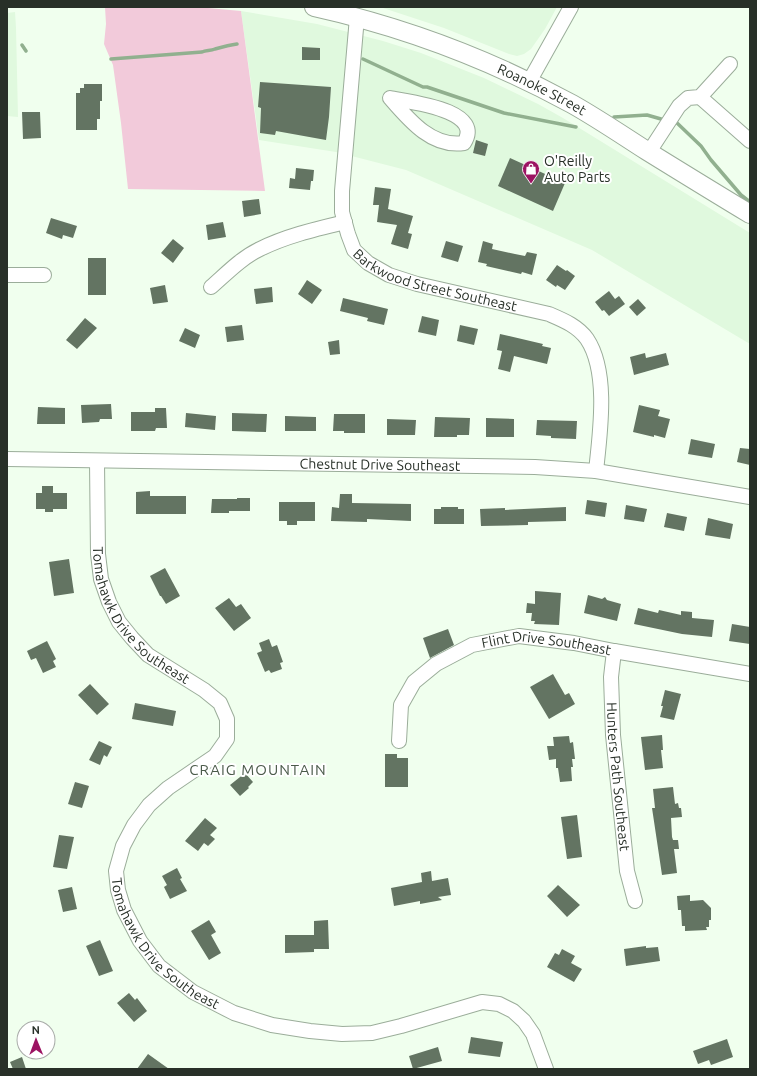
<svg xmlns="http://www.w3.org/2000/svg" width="757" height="1076" viewBox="0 0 757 1076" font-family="Ubuntu,sans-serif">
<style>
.built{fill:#e0f9de}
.green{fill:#f2cada}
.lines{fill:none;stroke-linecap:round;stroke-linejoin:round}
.stream{stroke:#91b08f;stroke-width:3.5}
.building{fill:#637462}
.minor-casing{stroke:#9bad9a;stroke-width:16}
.major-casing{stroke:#9bad9a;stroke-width:20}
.minor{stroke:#fff;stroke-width:14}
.major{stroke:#fff;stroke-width:18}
.labels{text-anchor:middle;stroke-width:4;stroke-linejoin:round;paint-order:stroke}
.street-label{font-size:14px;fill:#283028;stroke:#fff}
.poi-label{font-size:14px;fill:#283028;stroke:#fff;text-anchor:start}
.neighbourhood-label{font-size:15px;letter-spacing:1px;fill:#4b5b4a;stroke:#fff}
</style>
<rect width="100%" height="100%" fill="#f0ffee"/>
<path class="built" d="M380,7H557L545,29L531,49L524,54L517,56L509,54L444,28Z
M241,11L317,24L383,41L421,53L484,78L538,104L563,118L750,233V344L592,250L406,170L336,152L259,140Z
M15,12L16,28L18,117L7,116V13Z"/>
<path class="green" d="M105,7H197L241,11L265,191L128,189L121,123L113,65L104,44L106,24Z"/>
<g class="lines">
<path class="stream" d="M22,45L26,51
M111,59L202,52C206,50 210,51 215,49C222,47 229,45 237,44
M363,59L423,87H427L504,113L576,127
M614,117L647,115L661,119
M676,122L701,146L711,160L741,195L750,202"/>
</g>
<path class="building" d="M302,47L320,48V60H302Z
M260,82L331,87L329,117L326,140L276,131L275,135L260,133L261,108L258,107Z
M84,84H102V101H100V119H97V130H76V93H80V88H84Z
M22,112H40L41,138L23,139Z
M476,140L488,144L485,156L473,153Z
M510,158L565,183L553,211L498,186Z
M296,168L314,170L313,181H311L310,190L289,188L290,178L295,179Z
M375,187L391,189L388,209L413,216L408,233L412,234L408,249L391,244L397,225L377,222L379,205H373Z
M259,199L261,214L244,217L242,201Z
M51,218L77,226L73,238L63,235L62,239L46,233Z
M223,222L226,237L208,240L206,225Z
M173,239L184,248L173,263L161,253Z
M446,241L463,246L458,262L441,257Z
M483,241L493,244L492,249L515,254L525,256L527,252L537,254L532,275L522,272L521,274L486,266L487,264L478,262Z
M88,258H106V295H88Z
M557,265L566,271L567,270L575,276L565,290L557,285L556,287L546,280Z
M307,280L322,290L312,304L298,294Z
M165,285L168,302L153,304L150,288Z
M272,287L273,302L256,304L254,289Z
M609,291L615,299L619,296L625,304L609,316L604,310L602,311L595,302Z
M343,298L388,309L384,325L367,321L368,318L340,311Z
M638,299L646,308L637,316L629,307Z
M422,316L439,320L436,336L418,332Z
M85,318L97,328L77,349L66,340Z
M242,325L244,340L227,342L225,327Z
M460,325L478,329L474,345L457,341Z
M185,328L200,335L195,348L179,341Z
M500,334L543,344L542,346L551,348L547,364L514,356L510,372L498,369L502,351L497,350Z
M339,340L340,354L330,355L328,342Z
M645,353L646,358L666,353L669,365L634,375L630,357Z
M111,404L112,419H100L99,422L82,423L81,405Z
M639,405L660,410L658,416L670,419L665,438L654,435V437L633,432Z
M38,407L65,408V424H37Z
M155,408H166L167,428H156L155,431H131V412H155Z
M186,413L216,416L215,430L185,427Z
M232,413L267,414L266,432L232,431Z
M334,414H365V433H344V431H333Z
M285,416L316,417V431H285Z
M435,417L470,418L469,435H457V437H434Z
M486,418L514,419V437H486Z
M387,419L416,420L415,435H387Z
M537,420L577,421L576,439L551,438V436L536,435Z
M691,439L715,444L712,458L688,454Z
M740,448L750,449V465L737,462Z
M42,486H53V493H67V509H53V512H45V509H36V493H42Z
M150,491V496H186V514H136V492Z
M340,494H352V503L411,504V521L367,519V522L331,521L332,507L339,508Z
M237,498H250V511H229V513H211L212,499H237Z
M587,500L607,503L605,517L585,514Z
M279,502H315V521H297V525H287V521H279Z
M626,505L647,509L644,522L624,519Z
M441,507H458V509H464V524H434V509H441Z
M566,507V521L528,522V525L481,526L480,509L505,508V510Z
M667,513L687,517L684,531L664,527Z
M708,518L733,524L730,539L705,535Z
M69,559L74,593L54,596L49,562Z
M165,568L180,596L166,604L161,596H160L150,576Z
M535,591L561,593L559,625L534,624L535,621H531L532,613H526L527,603L535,604Z
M588,595L602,599L605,597L607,600L621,604L617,621L584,613Z
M229,598L236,607L241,604L251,618L234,631L215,608Z
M638,608L658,613L659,610L681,615V611L692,612V618L714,620L712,637L682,634L634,624Z
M732,624L750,627V644L729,641Z
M448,629L454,645L430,658L423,638Z
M269,639L272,647L277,645L283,662L280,663L282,669L271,673L269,670L265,672L257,653L262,651L259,643Z
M47,641L56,659L53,661L56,667L43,673L36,658L31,660L27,651Z
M553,674L565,695L569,693L575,704L549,719L530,687Z
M90,684L109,704L97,715L78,695Z
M665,690L681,694L674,720L660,717L663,706H661Z
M135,703L176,711L173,726L132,719Z
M662,735L663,750H661L663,768L645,770L641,737Z
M569,736L570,743L573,742L575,759H572L573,767H571L572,781L560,782L558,768H556V759L549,760L547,746H554L553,737Z
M99,741L112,747L107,757L104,755L100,765L89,760Z
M385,754H397V758H408V787H385Z
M245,773L253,782L248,787L249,788L240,796L230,785Z
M75,782L89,786L82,808L68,804Z
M673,787L675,804L678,803L679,808H681L682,817L671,818L672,837L673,840H678L679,849H674L677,873L662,875L652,808H655L653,789Z
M577,815L582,857L567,859L561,817Z
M205,818L217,828L210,835L215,839L208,846L204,843L198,851L185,841Z
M59,835L74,837L67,869L53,867Z
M177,868L182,878L180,879L187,891L170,899L164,887L167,885L162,876Z
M431,871L432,881L448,878L451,895L438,897L442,900L420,904V901L394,906L391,888L422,882L421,873Z
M558,885L580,905L567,917L547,896Z
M72,887L77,909L63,912L58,890Z
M690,895V901L703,900L711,908V920H709V927H706L707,930L685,931V926H682L681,910H678L677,896Z
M209,920L216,932L211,935L221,953L209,960L191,931Z
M328,920L329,949H314V952L285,953V935H314V921Z
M100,940L113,971L99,976L86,946Z
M646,946V948L658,947L660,961L626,966L624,949Z
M562,949L575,956L571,963L582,969L574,982L547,967L555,953L559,955Z
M129,993L135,1000L137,998L147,1011L134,1022L117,1003Z
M471,1037L503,1042L500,1057L468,1053Z
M727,1039L733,1057L711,1065L709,1060L698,1064L693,1051Z
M438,1047L442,1061L413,1069L409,1056Z
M148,1054L169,1069H137Z
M22,1057L26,1069H13L10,1062Z"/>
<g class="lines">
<g class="minor-casing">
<g id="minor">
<path id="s1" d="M357,17L342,191V212L348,234L354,250L368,263L389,275L417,284L549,314C563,320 578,326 587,339C609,372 600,433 596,471"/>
<path d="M529,82L571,7"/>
<path d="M700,97L750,141"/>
<path d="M390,98C410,102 485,110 464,143C432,148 409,120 390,98Z"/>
<path d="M649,152L679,106L688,98L700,97L730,64"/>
<path d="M7,275H44"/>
<path d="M211,287C226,274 241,258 260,249C286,236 316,229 345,222"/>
<path id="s2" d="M7,459L535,467L596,471L750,497"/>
<path id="s3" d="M97,461L98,554L101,579L109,602L119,622L132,638L148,655L204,690L220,703L227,719V739L215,756L168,788L149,805L134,825L123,846L116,871L118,890L124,910L140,941L159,966L193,992L234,1013L272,1025L310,1031L342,1034L372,1033L401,1026L482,1002L499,1004L513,1011L524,1021L533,1034L546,1069"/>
<path id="s4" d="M614,651L611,677L613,735L627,871L635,901"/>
<path id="s5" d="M399,741L401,705L414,682L436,664L472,645L519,636L574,643L614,651L750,674"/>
</g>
</g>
<g class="major-casing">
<g id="major">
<path id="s6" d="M314,7C404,27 491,60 572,104C597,118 622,135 647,151C681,172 715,193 750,214"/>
</g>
</g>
<use href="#minor" class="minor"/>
<use href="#major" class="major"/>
</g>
<defs>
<g id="shop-pin" transform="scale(0.9)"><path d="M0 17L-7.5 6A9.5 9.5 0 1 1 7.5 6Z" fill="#9c1362" stroke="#fff"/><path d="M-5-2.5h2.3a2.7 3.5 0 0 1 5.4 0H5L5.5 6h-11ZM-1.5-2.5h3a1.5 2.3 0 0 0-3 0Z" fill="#fff"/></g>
</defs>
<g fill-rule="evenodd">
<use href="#shop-pin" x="531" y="169"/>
</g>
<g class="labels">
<g class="street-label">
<text dy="5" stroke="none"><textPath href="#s6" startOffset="243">Roanoke Street</textPath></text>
<text dy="5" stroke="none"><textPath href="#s1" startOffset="324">Barkwood Street Southeast</textPath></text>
<text dy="5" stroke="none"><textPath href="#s2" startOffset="373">Chestnut Drive Southeast</textPath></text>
<text dy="5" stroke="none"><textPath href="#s3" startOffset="171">Tomahawk Drive Southeast</textPath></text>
<text dy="5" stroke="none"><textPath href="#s5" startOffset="207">Flint Drive Southeast</textPath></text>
<text dy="5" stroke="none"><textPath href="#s4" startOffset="126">Hunters Path Southeast</textPath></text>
<text dy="5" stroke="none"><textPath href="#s3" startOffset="603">Tomahawk Drive Southeast</textPath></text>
</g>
<g class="poi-label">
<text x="544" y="166">O'Reilly<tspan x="544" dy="16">Auto Parts</tspan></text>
</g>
<g class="neighbourhood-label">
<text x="258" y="775">CRAIG MOUNTAIN</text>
</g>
</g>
<rect width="757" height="1076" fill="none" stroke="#283028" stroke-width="16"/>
<g transform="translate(36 1040) rotate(359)"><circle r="19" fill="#ffffff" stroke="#a9aca9"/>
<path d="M0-3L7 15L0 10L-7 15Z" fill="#9c1362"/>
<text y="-6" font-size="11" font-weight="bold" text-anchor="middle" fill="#283028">N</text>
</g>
</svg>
